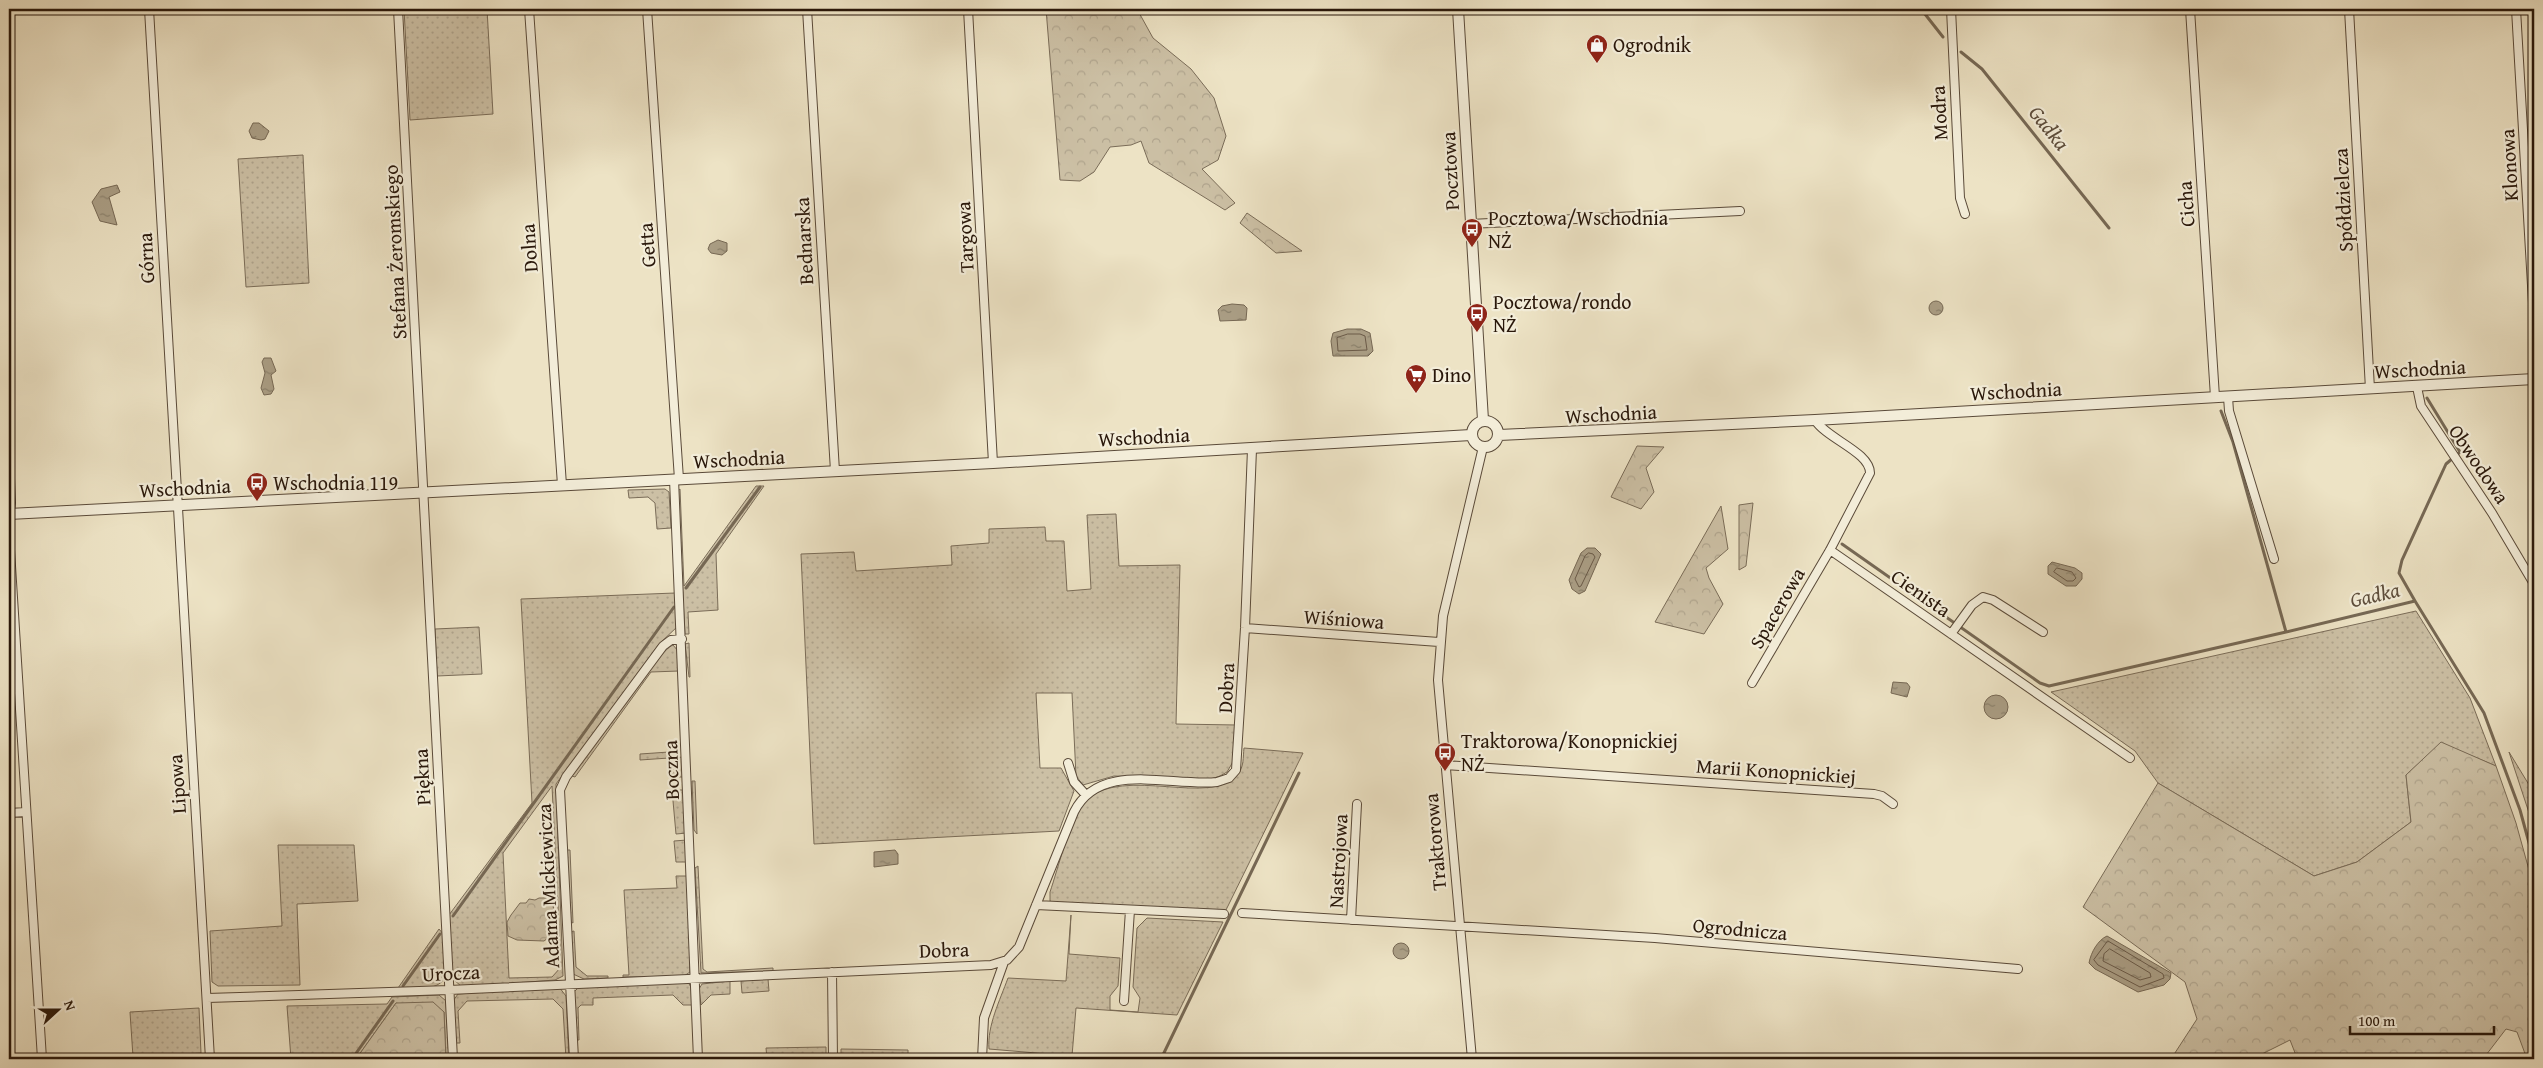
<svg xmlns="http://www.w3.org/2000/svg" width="2543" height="1068" viewBox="0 0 2543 1068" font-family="'Gentium Book Plus',serif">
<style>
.green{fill:url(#green-dots);stroke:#7a6c58;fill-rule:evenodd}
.forest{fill:url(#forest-crowns);stroke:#7a6c58}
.water{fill:url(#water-ripples);stroke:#766854}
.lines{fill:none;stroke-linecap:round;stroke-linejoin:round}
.shore{stroke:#6a5a48;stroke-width:1}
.stream{stroke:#766854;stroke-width:3}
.minor-casing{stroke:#5a4a39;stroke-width:10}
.tertiary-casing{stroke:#5a4a39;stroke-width:12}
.minor{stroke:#f3edd9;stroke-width:8}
.tertiary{stroke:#f3edd9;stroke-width:10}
.labels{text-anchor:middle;stroke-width:4.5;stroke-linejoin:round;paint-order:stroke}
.poi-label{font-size:20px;fill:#29170a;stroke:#f3edd9;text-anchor:start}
.street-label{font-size:20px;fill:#29170a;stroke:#f3edd9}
.water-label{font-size:21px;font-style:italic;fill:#5d4d3b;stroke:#f3edd9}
</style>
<defs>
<pattern id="green-dots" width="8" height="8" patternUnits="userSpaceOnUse" patternTransform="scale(1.25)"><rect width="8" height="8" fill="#ccc0a5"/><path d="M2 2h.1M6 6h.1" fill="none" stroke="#afa48d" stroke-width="1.8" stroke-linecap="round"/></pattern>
<pattern id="forest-crowns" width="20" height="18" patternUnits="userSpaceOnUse" patternTransform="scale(1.25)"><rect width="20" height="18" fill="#ccc0a5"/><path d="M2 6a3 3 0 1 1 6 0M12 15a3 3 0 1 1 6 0" fill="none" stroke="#afa48d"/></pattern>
<pattern id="water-ripples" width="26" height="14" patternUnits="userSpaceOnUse" patternTransform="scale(1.25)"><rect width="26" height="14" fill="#aa9e85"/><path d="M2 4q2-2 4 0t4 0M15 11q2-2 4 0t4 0" fill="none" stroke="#8a806b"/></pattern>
</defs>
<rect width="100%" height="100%" fill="#ede3c5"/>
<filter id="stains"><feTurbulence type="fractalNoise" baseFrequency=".004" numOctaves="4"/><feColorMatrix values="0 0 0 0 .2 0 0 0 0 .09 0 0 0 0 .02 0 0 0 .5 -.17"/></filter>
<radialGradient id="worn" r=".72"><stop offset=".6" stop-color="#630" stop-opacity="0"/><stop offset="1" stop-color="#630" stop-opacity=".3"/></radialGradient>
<path class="green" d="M404,9H487L493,114L410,120Z
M303,155L309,283L246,287L238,159Z
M756,486H764L716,554L718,610L688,612L689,634H685L677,492L680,489L684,586Z
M665,489L669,492L671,528L657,529L655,503L648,497L629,498L628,490Z
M1116,514L1119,566L1180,565L1176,724L1237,725L1234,760L1227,772L1220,776L1211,779L1114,776L1083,785L1076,776L1072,693H1036L1040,768H1061L1074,791L1059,831L814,844L801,554L854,552L856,571L952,565L951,546L989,543V529L1045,527L1046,541H1064L1067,591L1091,589L1087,515Z
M675,593L678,626L659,644L556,784L563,976L555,980L462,987L452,978L449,915L532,803L521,599ZM552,786L561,967L552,977L509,978L503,853Z
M2416,611L2470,698L2496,766L2441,743L2406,775L2411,822L2357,862L2314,876L2158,783L2135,751L2051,692Z
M479,627L482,674L437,676L435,629Z
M689,643L690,677H689L685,644Z
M673,645L678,651L679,671L651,672L575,777L572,776C586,755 657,651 673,645Z
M1244,748L1303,753L1226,910L1057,904L1050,901V892C1057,872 1072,812 1086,800C1124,765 1213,808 1238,774C1244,767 1243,757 1244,748Z
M669,752L670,758L683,757L684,777H671L669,758L640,760V754Z
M2509,752L2534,793V828Z
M692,781H695L697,834L694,830Z
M672,790H685L687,833L676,834Z
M687,840L688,862H676L674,841Z
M278,845H354L358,901L297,904L300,985L218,986L212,982L210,931L282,926Z
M566,850H570L573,923L569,921Z
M698,866L703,969L707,972L773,968V971L701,973L695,868Z
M676,876H689L690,972L684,976L623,977V975H629L624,890L677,888Z
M1071,915L1069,954L1120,958L1118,986L1110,996V1010L1138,1012L1140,998L1133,987L1137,928L1147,918L1223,922L1177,1015L1076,1008L1072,1056L989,1049C987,1026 1000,1000 1008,978L1066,981Z
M439,929L444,935L445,978C436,992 414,988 398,988Z
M574,931L576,967L587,976H608V978L584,979L573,974L570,932Z
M768,979L769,991L742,993L741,981Z
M730,981V994L711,995L701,1005L699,989L702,984Z
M688,982L692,989L693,1005H683L673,995L593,998V1005H581L578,1008L579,1040H576L573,993L579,987Z
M559,987L566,996L569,1059H566L563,1009L553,999L467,1001L458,1011L460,1043H455L453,1001L458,994Z
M439,995L446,1001L449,1059H446L444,1012L396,1003L356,1059H291L287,1006L387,1004L392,997Z
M199,1008L201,1053L133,1057L130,1012Z
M826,1047V1059H767L766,1048Z
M841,1049L908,1050V1059H841Z"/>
<path class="forest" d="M1046,9H1137L1153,38L1191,69L1214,98L1226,136L1218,160L1202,169L1235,203L1225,210L1149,163L1141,141L1131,145L1110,147L1094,172L1080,181L1060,180Z
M1247,213L1302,251L1276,253L1240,223Z
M1637,446L1664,447L1646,468L1654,492L1641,509L1611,497Z
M1753,503L1746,566L1739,570V505Z
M1721,506L1728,549L1706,568L1709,578L1723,604L1704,634L1655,622Z
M2441,742L2496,766L2516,823L2534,888V1059H2527L2517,1032L2506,1029L2483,1059H2295L2297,1058L2290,1040L2252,1059H2171L2197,1019L2185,982L2083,907L2158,783L2314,876L2357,862L2411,822L2406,775Z
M539,898H550L553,902L556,932L544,941L517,940L508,936L507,922L511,915L520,903H526L529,899L535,900Z
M433,1002L444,1012L446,1059H356L396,1003Z"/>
<path class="water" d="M253,123H259L269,131L265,139L261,140L252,138L249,131Z
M117,185L120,192L109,197L117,225L100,221L92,202L101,189Z
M718,240L727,243V251L722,255L711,253L708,249L710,244Z
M1929 308a7 7 0 1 1 14 0a7 7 0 1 1-14 0Z
M1232,304L1244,305L1247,308L1246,320L1220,321L1218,310L1222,306Z
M1347,329H1361L1370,333L1373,351L1368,356H1333L1331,341L1333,333Z
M264,358H271L276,371L271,375L274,389L271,394L264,395L261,388L265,373L262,362Z
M1587,548H1595L1601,554L1585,591L1579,594L1572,589L1569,580L1581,553Z
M2052,562L2075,568L2082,573V579L2076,586H2066L2048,574V566Z
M1893,682L1907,683L1910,687L1907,697L1891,693Z
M1984 707a12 12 0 1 1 24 0a12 12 0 1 1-24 0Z
M895,850L898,854V864L874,867V852Z
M2107,936L2171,973L2170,979L2164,985L2138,992L2095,969L2089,963C2091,952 2098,940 2107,936Z
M1393 951a8 8 0 1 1 16 0a8 8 0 1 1-16 0Z"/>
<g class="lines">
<path class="shore" d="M1348,334H1360L1365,336L1367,350L1338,351L1337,338Z
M1589,553L1593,554L1595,557L1581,586L1579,587L1575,579L1585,556Z
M2057,568L2072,572L2076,578L2073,581H2067L2054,572Z
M2108,941L2163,974L2164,978L2140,987L2098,965L2094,960Z
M2110,949L2150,973L2151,977L2140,980L2103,961L2104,954Z"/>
<path class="stream" d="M1921,9L1943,37
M1961,52L1982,69L2109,228
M2221,411L2233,442L2286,632L2415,601L2484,713L2520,810L2534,861
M1842,544L2040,683L2049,686L2286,632
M686,588L760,487
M2415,601L2399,573L2402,560L2446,464L2460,452L2427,398
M453,916L674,607
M403,986L440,934
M352,1059L393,1001
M995,1059L996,1055L1045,1059
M1161,1059L1299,773"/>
<g class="minor-casing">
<path id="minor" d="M149,9L210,1059
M398,9L453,1059
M529,9L562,485
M647,9L679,479
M807,9L835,471
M968,9L993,463
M1951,9L1960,198L1965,214
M2190,9L2215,397
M2349,9L2370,389
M2516,9L2534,320
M1470,224L1740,211
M2417,387L2421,406L2492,513L2534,584
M2228,397L2229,411L2274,559
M9,454L11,503L9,521
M674,479L698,1059
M9,534L42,1059
M1830,550L2130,758
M1245,628L1439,642
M1951,634L1972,605L1983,597L1993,600L2043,632
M1752,683L1830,550L1870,473C1870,452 1827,439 1815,420
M1068,763L1074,782L1086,795
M1445,765L1874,794L1882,796L1893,804
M9,813L26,812
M1036,905L1224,914
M1242,913L1655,938L2018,969
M1351,920L1357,804
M832,972L833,1059
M207,998L449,990L991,965L1007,960L1019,947L1074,812C1100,760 1171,787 1217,782L1229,778L1236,770L1245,628L1252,449
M1124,1001L1130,910
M574,1059L560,790L566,777L663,646L671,640L682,639
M982,1059L984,1018L1004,962
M1472,1059L1438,680L1443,616L1483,447"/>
</g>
<g class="tertiary-casing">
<path id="tertiary" d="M1458,9L1483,420
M1472 434a13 13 0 1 1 26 0a13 13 0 1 1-26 0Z
M1499,435L1815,420L2534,379
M9,514L993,463L1471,435"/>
</g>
<use href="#minor" class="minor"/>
<use href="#tertiary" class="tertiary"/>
</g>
<defs>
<g id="shop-pin" transform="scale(1.125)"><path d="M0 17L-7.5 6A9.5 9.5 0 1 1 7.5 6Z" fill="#8f2418" stroke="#f3edd9"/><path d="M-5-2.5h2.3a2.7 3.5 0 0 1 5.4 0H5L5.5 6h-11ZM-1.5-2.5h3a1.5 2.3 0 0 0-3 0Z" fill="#fff"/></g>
<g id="bus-pin" transform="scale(1.125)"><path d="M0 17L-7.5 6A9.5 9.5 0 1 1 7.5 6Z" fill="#8f2418" stroke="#f3edd9"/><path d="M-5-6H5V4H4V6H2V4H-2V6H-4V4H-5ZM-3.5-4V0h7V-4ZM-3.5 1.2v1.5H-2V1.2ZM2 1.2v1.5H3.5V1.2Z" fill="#fff"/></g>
<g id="supermarket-pin" transform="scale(1.125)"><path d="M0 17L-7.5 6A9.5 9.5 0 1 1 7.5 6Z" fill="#8f2418" stroke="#f3edd9"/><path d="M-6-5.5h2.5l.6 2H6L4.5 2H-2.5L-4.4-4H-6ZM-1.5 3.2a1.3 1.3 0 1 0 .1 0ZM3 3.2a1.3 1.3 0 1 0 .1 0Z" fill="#fff"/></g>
</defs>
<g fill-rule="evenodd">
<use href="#shop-pin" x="1597" y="45"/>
<use href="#bus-pin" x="1472" y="229"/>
<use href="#bus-pin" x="1477" y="314"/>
<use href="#supermarket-pin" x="1416" y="375"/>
<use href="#bus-pin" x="257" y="483"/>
<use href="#bus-pin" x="1445" y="753"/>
</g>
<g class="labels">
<g class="poi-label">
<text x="1613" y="52">Ogrodnik</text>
<text x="1488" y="225">Pocztowa/Wschodnia<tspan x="1488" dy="23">NŻ</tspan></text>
<text x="1493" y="309">Pocztowa/rondo<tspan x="1493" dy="23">NŻ</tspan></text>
<text x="1432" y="382">Dino</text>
<text x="273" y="490">Wschodnia 119</text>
<text x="1461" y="748">Traktorowa/Konopnickiej<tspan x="1461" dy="23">NŻ</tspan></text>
</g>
<g class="street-label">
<text transform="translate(1939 113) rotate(-93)" y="7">Modra</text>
<text transform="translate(2509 165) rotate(-93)" y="7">Klonowa</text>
<text transform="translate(1450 171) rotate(-93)" y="7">Pocztowa</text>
<text transform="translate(2343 200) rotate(-93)" y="7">Spółdzielcza</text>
<text transform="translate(2186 204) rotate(-94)" y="7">Cicha</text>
<text transform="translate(965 237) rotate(-93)" y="7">Targowa</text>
<text transform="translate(804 241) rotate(-93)" y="7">Bednarska</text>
<text transform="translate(647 245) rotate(-94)" y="7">Getta</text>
<text transform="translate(529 248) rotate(-94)" y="7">Dolna</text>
<text transform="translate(395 252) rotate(-93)" y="7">Stefana Żeromskiego</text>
<text transform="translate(146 258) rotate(-93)" y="7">Górna</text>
<text transform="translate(2420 369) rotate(-3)" y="7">Wschodnia</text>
<text transform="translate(2016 391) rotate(-3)" y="7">Wschodnia</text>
<text transform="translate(1611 414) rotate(-3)" y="7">Wschodnia</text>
<text transform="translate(1144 437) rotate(-3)" y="7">Wschodnia</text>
<text transform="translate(739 459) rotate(-3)" y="7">Wschodnia</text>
<text transform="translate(2479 464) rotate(56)" y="7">Obwodowa</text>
<text transform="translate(185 488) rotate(-3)" y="7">Wschodnia</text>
<text transform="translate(1921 593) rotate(35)" y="7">Cienista</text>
<text transform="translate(1777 608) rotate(-60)" y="7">Spacerowa</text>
<text transform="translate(1344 619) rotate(4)" y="7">Wiśniowa</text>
<text transform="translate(1226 688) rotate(-87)" y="7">Dobra</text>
<text transform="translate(671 770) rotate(-92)" y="7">Boczna</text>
<text transform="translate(1776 771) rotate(4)" y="7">Marii Konopnickiej</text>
<text transform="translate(422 777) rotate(-93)" y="7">Piękna</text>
<text transform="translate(177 784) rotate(-94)" y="7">Lipowa</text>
<text transform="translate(1435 842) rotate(-95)" y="7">Traktorowa</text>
<text transform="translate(1338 861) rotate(-87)" y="7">Nastrojowa</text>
<text transform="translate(548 886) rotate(-93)" y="7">Adama Mickiewicza</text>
<text transform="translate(1740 929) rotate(5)" y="7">Ogrodnicza</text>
<text transform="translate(944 950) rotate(-2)" y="7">Dobra</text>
<text transform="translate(451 973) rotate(-3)" y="7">Urocza</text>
</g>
<g class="water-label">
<text transform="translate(2049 128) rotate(51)" y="7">Gadka</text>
<text transform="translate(2375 595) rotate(-13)" y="7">Gadka</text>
</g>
</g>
<rect width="2543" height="1068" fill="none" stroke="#ede3c5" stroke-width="30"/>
<rect x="10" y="10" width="2523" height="1048" fill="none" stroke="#29170a" stroke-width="2.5"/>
<rect x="15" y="15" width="2513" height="1038" fill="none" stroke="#29170a"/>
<g transform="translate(58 1010) rotate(69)" stroke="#f3edd9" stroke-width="4" paint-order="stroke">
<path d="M0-4L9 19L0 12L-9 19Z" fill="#29170a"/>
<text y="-8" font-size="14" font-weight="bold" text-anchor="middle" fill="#29170a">N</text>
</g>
<path d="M2350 1026v8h144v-8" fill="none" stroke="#29170a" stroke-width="2.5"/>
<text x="2358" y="1026" font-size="15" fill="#29170a" stroke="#f3edd9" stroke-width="4" paint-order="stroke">100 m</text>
<rect width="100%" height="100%" filter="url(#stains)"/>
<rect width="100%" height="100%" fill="url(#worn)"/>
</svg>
